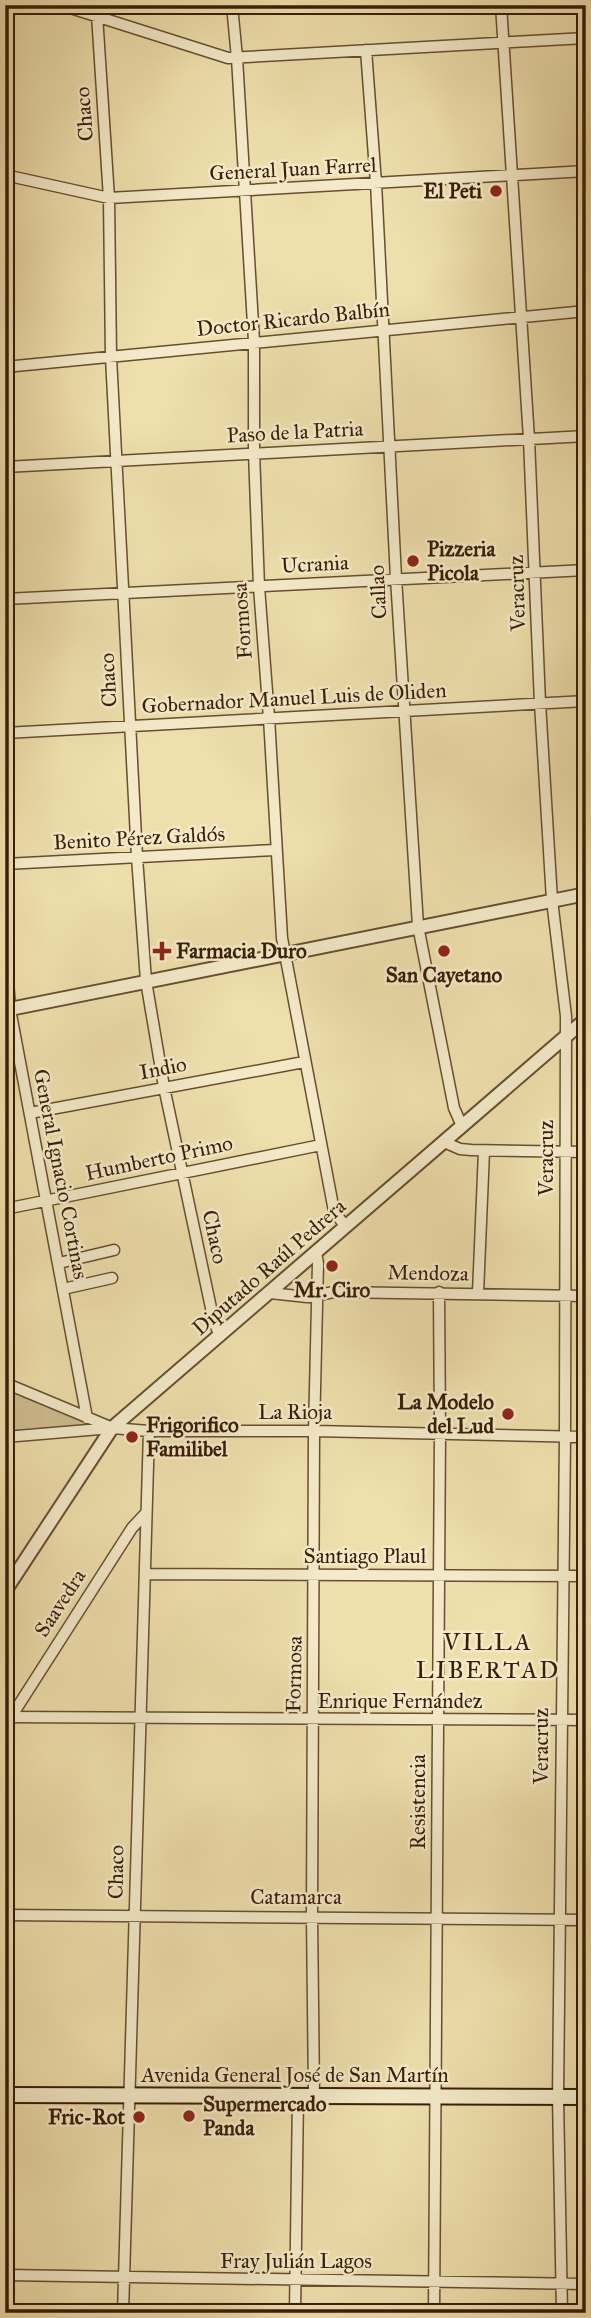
<svg xmlns="http://www.w3.org/2000/svg" width="591" height="2318" viewBox="0 0 591 2318" font-family="'IM FELL Great Primer',serif">
<style>
.green{fill:#cfbe90;stroke:#846e4b;stroke-width:2}
.lines{fill:none;stroke-linecap:round;stroke-linejoin:round}
.minor-casing{stroke:#664e30;stroke-width:13}
.tertiary-casing{stroke:#664e30;stroke-width:16}
.secondary-casing{stroke:#391d06;stroke-width:18}
.minor{stroke:#f4eac9;stroke-width:10}
.tertiary{stroke:#f4eac9;stroke-width:12}
.secondary{stroke:#f4eac9;stroke-width:14}
.poi-dot{fill:#8f2418;stroke:#f4eac9;stroke-width:2.5}
.labels{text-anchor:middle;stroke-width:5;stroke-linejoin:round;paint-order:stroke}
.street-label{font-size:21px;fill:#391d06;stroke:#f4eac9}
.poi-label{font-size:21px;font-weight:bold;fill:#391d06;stroke:#f4eac9;text-anchor:start}
.quarter-label{font-size:24px;letter-spacing:2px;fill:#391d06;stroke:#f4eac9}
</style>
<rect width="100%" height="100%" fill="#eedfac"/>
<filter id="stains"><feTurbulence type="fractalNoise" baseFrequency=".00286" numOctaves="4"/><feColorMatrix values="0 0 0 0 .2 0 0 0 0 .09 0 0 0 0 .02 0 0 0 .5 -.17"/></filter>
<radialGradient id="worn" r=".72"><stop offset=".6" stop-color="#630" stop-opacity="0"/><stop offset="1" stop-color="#630" stop-opacity=".3"/></radialGradient>
<path class="green" d="M5,1383L112,1428L5,1437Z"/>
<g class="lines">
<g class="minor-casing">
<path id="minor" d="M61,5L228,58L586,38
M232,5L237,58L254,341V452L259,587L269,718L282,938L334,1211L345,1226
M501,5L529,439L540,703L552,900L566,1016L565,1436L558,2097L562,2313
M97,15L109,198L111,357L137,857L146,981L164,1087L214,1322L220,1336
M366,50L376,183L396,578L418,926L454,1108L462,1126
M5,175L109,198L586,171
M5,367L586,311
M5,467L586,436
M5,599L586,570
M5,733L586,701
M5,864L275,850
M5,937L10,1009L87,1418
M30,1113L304,1062
M444,1142L460,1149L471,1150L586,1152
M5,1209L321,1145
M59,1263L114,1250
M63,1289L112,1278
M270,1293L307,1297L334,1292L586,1296
M478,1293L484,1151
M5,1383L108,1426
M5,1437L112,1428L149,1431H314L586,1437
M145,1574L586,1576
M5,1717L586,1720
M11,1717L132,1528L146,1513
M5,1915L586,1920
M314,2095L312,1916L314,1431L318,1263L316,1253
M5,2275L586,2284
M123,2313L149,1431
M295,2313L298,2095
M434,2313L440,1433L439,1292"/>
</g>
<g class="tertiary-casing">
<path id="tertiary" d="M5,1010L586,894
M5,1591L112,1428L586,1019"/>
</g>
<g class="secondary-casing">
<path id="secondary" d="M5,2095L586,2097"/>
</g>
<use href="#minor" class="minor"/>
<use href="#tertiary" class="tertiary"/>
<use href="#secondary" class="secondary"/>
</g>
<g class="poi-dot">
<circle cx="496" cy="191" r="7"/>
<circle cx="413" cy="561" r="7"/>
<path d="M158.5 940.5h7v7h7v7h-7v7h-7v-7h-7v-7h7z"/>
<circle cx="444" cy="951" r="7"/>
<circle cx="332" cy="1266" r="7"/>
<circle cx="508" cy="1414" r="7"/>
<circle cx="132" cy="1437" r="7"/>
<circle cx="189" cy="2116" r="7"/>
<circle cx="139" cy="2117" r="7"/>
</g>
<g class="labels">
<g class="street-label">
<text transform="translate(84 114) rotate(-94)" y="7">Chaco</text>
<text transform="translate(293 169) rotate(-3)" y="7">General Juan Farrel</text>
<text transform="translate(293 319) rotate(-6)" y="7">Doctor Ricardo Balbín</text>
<text transform="translate(295 432) rotate(-3)" y="7">Paso de la Patria</text>
<text transform="translate(315 564) rotate(-3)" y="7">Ucrania</text>
<text transform="translate(378 592) rotate(-93)" y="7">Callao</text>
<text transform="translate(517 593) rotate(-92)" y="7">Veracruz</text>
<text transform="translate(242 621) rotate(-94)" y="7">Formosa</text>
<text transform="translate(108 680) rotate(-93)" y="7">Chaco</text>
<text transform="translate(294 698) rotate(-3)" y="7">Gobernador Manuel Luis de Oliden</text>
<text transform="translate(139 838) rotate(-3)" y="7">Benito Pérez Galdós</text>
<text transform="translate(163 1068) rotate(-11)" y="7">Indio</text>
<text transform="translate(159 1158) rotate(-12)" y="7">Humberto Primo</text>
<text transform="translate(546 1158) rotate(-90)" y="7">Veracruz</text>
<text transform="translate(61 1174) rotate(79)" y="7">General Ignacio Cortinas</text>
<text transform="translate(215 1237) rotate(78)" y="7">Chaco</text>
<text transform="translate(269 1267) rotate(-41)" y="7">Diputado Raúl Pedrera</text>
<text transform="translate(428 1273) rotate(1)" y="7">Mendoza</text>
<text x="295" y="1419">La Rioja</text>
<text x="365" y="1563">Santiago Plaul</text>
<text transform="translate(60 1603) rotate(-57)" y="7">Saavedra</text>
<text transform="translate(294 1674) rotate(-89)" y="7">Formosa</text>
<text x="400" y="1708">Enrique Fernández</text>
<text transform="translate(541 1746) rotate(-90)" y="7">Veracruz</text>
<text transform="translate(418 1802) rotate(-90)" y="7">Resistencia</text>
<text transform="translate(116 1872) rotate(-89)" y="7">Chaco</text>
<text x="296" y="1904">Catamarca</text>
<text x="295" y="2082">Avenida General José de San Martín</text>
<text x="296" y="2268">Fray Julián Lagos</text>
</g>
<g class="poi-label">
<text x="482" y="198" text-anchor="end">El Peti</text>
<text x="427" y="556">Pizzeria<tspan x="427" dy="24">Picola</tspan></text>
<text x="176" y="958">Farmacia Duro</text>
<text x="444" y="982" text-anchor="middle">San Cayetano</text>
<text x="332" y="1297" text-anchor="middle">Mr. Ciro</text>
<text x="494" y="1409" text-anchor="end">La Modelo<tspan x="494" dy="24">del Lud</tspan></text>
<text x="146" y="1432">Frigorifico<tspan x="146" dy="24">Familibel</tspan></text>
<text x="203" y="2111">Supermercado<tspan x="203" dy="24">Panda</tspan></text>
<text x="125" y="2124" text-anchor="end">Fric-Rot</text>
</g>
<g class="quarter-label">
<text x="488" y="1650">VILLA<tspan x="488" dy="28">LIBERTAD</tspan></text>
</g>
</g>
<rect width="591" height="2318" fill="none" stroke="#eedfac" stroke-width="28"/>
<rect x="7" y="7" width="577" height="2304" fill="none" stroke="#391d06" stroke-width="3.5"/>
<rect x="14" y="14" width="563" height="2290" fill="none" stroke="#391d06" stroke-width="2"/>
<rect width="100%" height="100%" filter="url(#stains)"/>
<rect width="100%" height="100%" fill="url(#worn)"/>
</svg>
